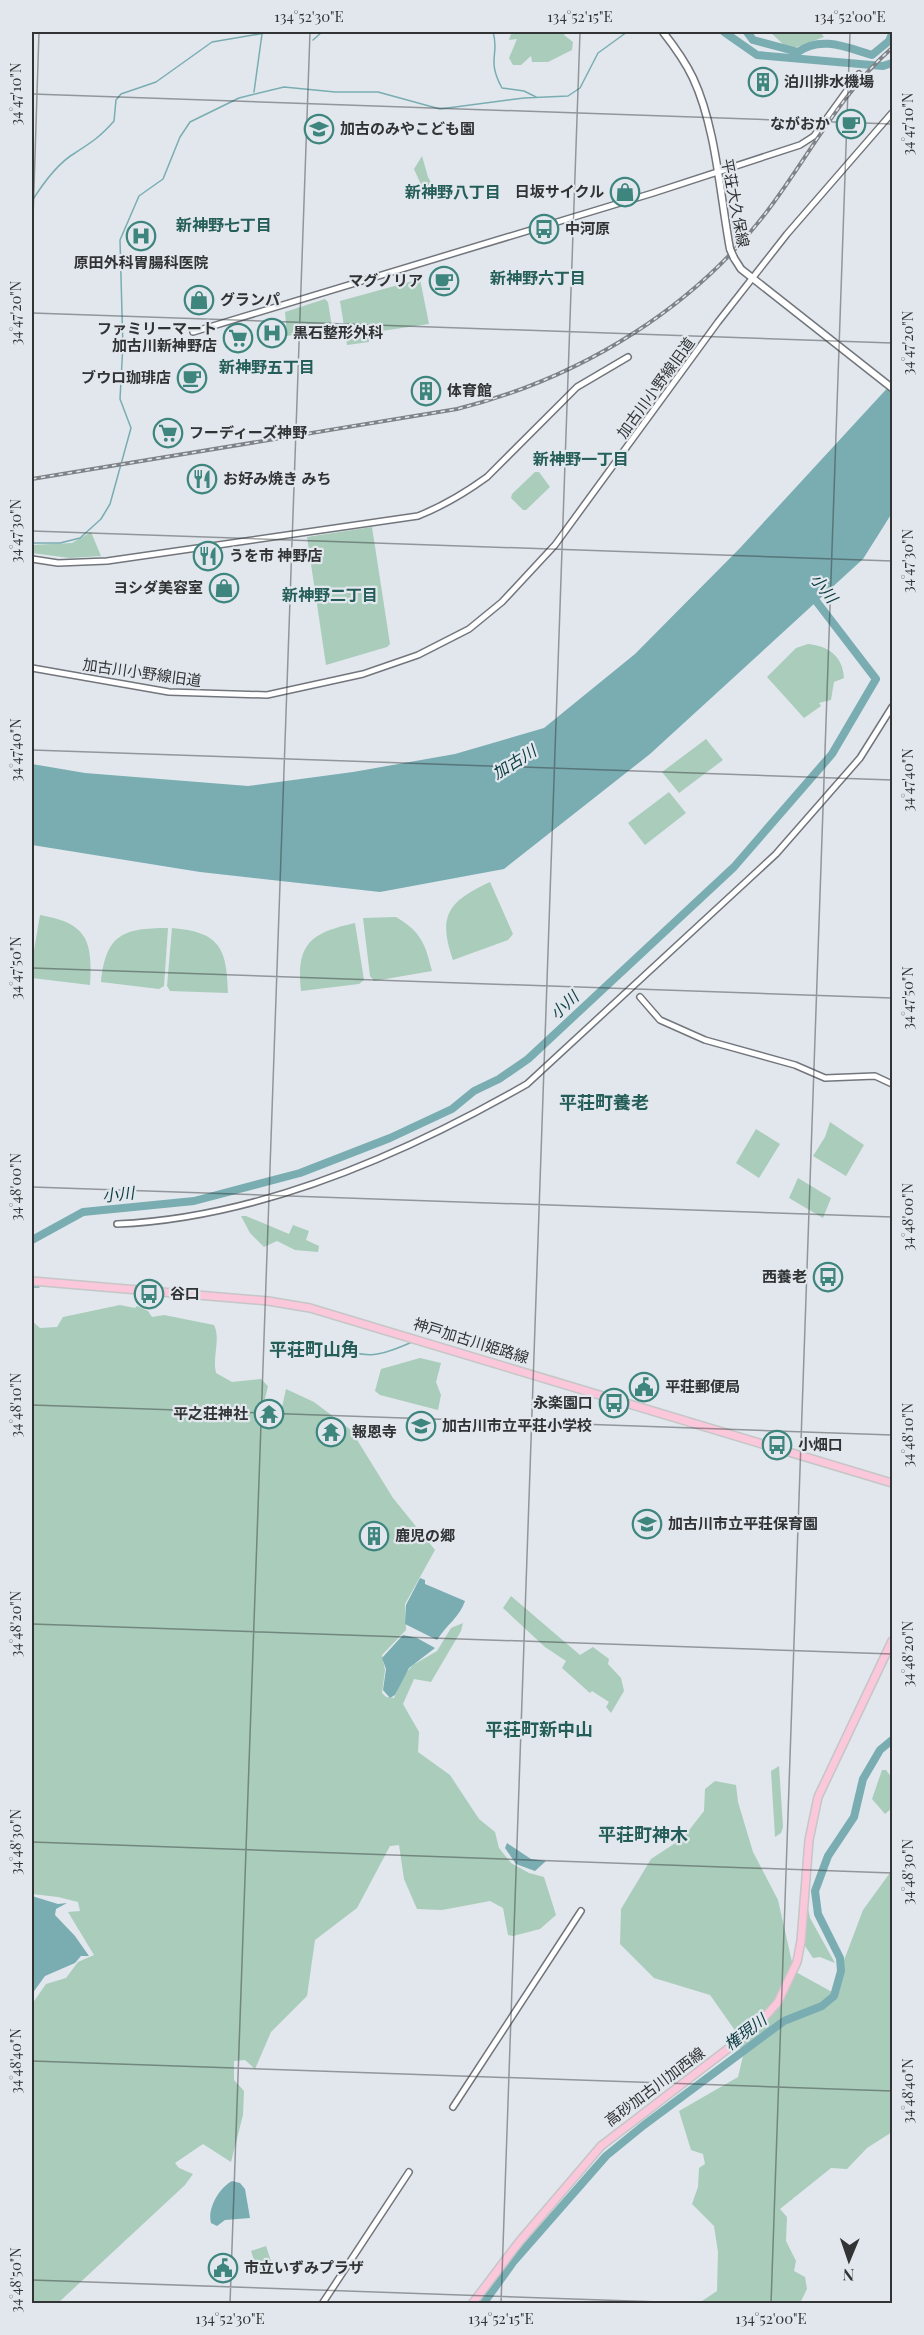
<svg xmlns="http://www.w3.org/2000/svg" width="924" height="2335" viewBox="0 0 924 2335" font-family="'Playfair Display','Noto Sans JP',serif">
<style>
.green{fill:#a9ccbb}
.water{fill:#79adb2}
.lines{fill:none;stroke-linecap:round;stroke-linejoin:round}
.stream{stroke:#79adb2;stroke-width:1.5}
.river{stroke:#79adb2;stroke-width:8}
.tertiary-casing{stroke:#72767c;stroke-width:8}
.secondary-casing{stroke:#72767c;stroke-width:9}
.primary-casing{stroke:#c5c6c6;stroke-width:10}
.tertiary{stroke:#fff;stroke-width:5}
.secondary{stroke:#fff;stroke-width:6}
.primary{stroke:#fbc7db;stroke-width:7}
.rail-casing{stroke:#7f8387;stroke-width:4}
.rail{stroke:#e1e7ed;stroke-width:1.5;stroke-dasharray:4.5;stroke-linecap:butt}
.secondary-bridge-casing{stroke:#72767c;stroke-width:9;stroke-linecap:butt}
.secondary-bridge{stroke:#fff;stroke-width:6}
.ticks{fill:none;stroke:#313335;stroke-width:1.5;stroke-opacity:0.45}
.labels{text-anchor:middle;stroke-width:4.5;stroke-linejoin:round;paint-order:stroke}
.poi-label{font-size:15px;font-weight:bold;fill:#313335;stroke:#e1e7ed;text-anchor:start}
.street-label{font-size:15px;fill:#313335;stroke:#e1e7ed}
.neighbourhood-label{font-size:16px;font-weight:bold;fill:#255e59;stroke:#e1e7ed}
.water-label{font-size:16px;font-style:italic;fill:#093c41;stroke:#e1e7ed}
.quarter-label{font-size:18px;font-weight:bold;fill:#255e59;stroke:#e1e7ed}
.neatline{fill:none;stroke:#313335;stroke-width:2}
.ticks-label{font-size:15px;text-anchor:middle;fill:#313335}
</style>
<rect width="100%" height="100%" fill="#e1e7ed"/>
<path class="green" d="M508,32H566L564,35L573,42L572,50L548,62H532L531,56L521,65H513L509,58L517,39L509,40L511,34Z
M770,32H820L824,37L794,48L784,45Z
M422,156L428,177L439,197L428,200L414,169Z
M420,279L429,324L368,333L369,342L347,345L340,301Z
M325,299L328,302L332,327L330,329L287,336L285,312Z
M535,472H539L550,487L526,510H523L511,498L512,494Z
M372,527L390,644L387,647L326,665L307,537Z
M91,532L101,556L70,558L32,553V545L72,543Z
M808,644C828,646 843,656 844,678L834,682L831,700L819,703L821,706L804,718L767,677L796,648Z
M706,739L723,760L679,793L662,772Z
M669,792L686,813L645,845L628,823Z
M490,882L513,934L508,940L453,960C437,915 449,901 490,882Z
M40,915C86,923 93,939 90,985L32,978V962Z
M396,917C421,932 425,943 432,971L374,981L370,976L363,918Z
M355,923L364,980L359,984L301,991C296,944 310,933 355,923Z
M168,928L164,986L159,989L101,982C106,935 122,928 168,928Z
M172,928C219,932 227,947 228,993L170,991L167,986Z
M830,1122L864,1145L846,1176L813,1156L825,1137Z
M756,1129L780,1144L759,1178L736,1163Z
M798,1178L831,1198L823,1218L789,1198Z
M241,1216H246L289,1234L293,1225L309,1231L306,1240L319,1246L318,1252L295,1250L277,1241L264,1247L250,1233Z
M120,1305L135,1308L137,1306L148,1311L152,1317L164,1315L214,1325C221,1339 212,1357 216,1373L232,1382L261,1379L268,1386L260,1420L270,1423L281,1412L286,1389L314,1402L351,1430L393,1498L435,1550L405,1604L406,1630L382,1655L385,1670L382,1693L386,1697L394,1698L404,1675L413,1665L437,1651L451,1628L463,1623L461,1631L431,1682L414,1679L403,1704L419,1732L418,1752L450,1775L479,1819L495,1832L499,1848L511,1863L529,1873L544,1877L556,1915L540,1929L513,1936L508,1935L503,1908L490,1901L442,1910L417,1909L404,1879L399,1845L390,1846L357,1908L315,1940L307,1996L271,2032L255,2069L245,2060L234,2061V2080L244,2091L243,2115L231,2162L203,2144L175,2163L179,2168L193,2174L185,2185L58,2303H32V2004L46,1984L66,1978L78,1962L94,1955L68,1912L80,1911L78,1902L58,1897L32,1894V1321L40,1328L57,1327L63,1317Z
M420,1358L441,1363L436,1382L441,1395L438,1410L380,1395L375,1391L381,1369Z
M511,1596L580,1655L593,1647L609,1659L608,1664L621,1678L624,1691L611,1713L606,1707L609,1702L592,1691L590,1693L562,1668L566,1661L545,1647L503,1608Z
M779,1766L783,1827L781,1833L775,1837L771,1771Z
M882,1770H886L892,1778V1808L885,1814L872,1799Z
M715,1781L736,1785L738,1802L753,1852L778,1900L794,1971L832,1992L863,1910L892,1870V2132L867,2148L847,2169L831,2168L780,2209L787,2217L786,2241L796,2261L794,2271L805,2277L807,2289L800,2303H699L717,2291L718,2252L714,2226L692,2204L698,2187L699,2168L705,2164L703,2154L691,2150L679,2111L738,2077L743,2056L734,2029L710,1995L654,1978L620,1944L621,1909L651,1859L683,1838L704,1811L705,1789Z
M807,1904L810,1918L835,1963L820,1957L813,1958L803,1943Z
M266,2246L274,2270L259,2275L251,2251Z"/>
<path class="water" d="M892,383V513L863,559L650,754L504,869L380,892L200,872L32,845V764L85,773L248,786L353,772L455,754L544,728L635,654L740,548Z
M420,1578L425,1580V1584L465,1601C459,1618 447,1624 437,1640L405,1624L406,1605Z
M403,1635L417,1638L435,1648L409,1668L395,1695L390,1698L383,1690L386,1669L382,1658Z
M507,1843L531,1859L546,1861L535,1871L516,1864L505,1848Z
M32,1896L58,1904L67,1903L56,1909L55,1915L75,1936L89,1956H81L75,1963L45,1976L32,1994Z
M232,2181L240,2183L245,2189L250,2218L225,2220L217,2226L211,2223C207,2209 219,2188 232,2181Z"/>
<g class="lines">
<path class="stream" d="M493,32C500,54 486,59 502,88L524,91L536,97
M313,40L322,32
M254,92L262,34
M32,201C42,185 58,163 75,153C92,142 100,137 114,121L116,100L121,94L156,82L212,42L271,32
M32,543H60L80,538L101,519L110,504L131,428L120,399L123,344V350L120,240L139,196L163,179L180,137L190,122L239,98L284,87L335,92H378L440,109L524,98L568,96L580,88L598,53L627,32
M32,1287H39
M334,1346C367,1360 381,1356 412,1342"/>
<path class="river" d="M724,32L757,55L883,66L892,63
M747,32L753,40L798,52C821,35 848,48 872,55L889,41L892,34
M32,1240L83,1212L194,1201L300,1173L390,1138L452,1109L474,1091L499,1079L528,1059L734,867L832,754L876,679L810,593
M483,2304L514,2261L606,2156L644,2125L784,2021L822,2006L834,1996L841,1971L840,1958L818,1914L815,1891L828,1856L854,1817L863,1779L880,1750L892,1740"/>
<g class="tertiary-casing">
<path id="tertiary" d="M193,332L653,193L800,145L814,136L859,74
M32,559L58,563L107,561L418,516C443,506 465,493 487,477L577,387L628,357
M32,668L169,692L267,695L363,674L418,655L469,629L502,602L555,545L718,322L787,234L892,113
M640,997L660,1020L705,1040L795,1065L825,1078L875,1076L892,1084
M117,1224C259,1218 405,1154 527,1084L776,854L860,758L892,707
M453,2107L581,1911
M322,2304L409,2172"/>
</g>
<g class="secondary-casing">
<path id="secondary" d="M663,32C674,46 685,61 693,78C716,127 720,195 730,249
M734,258L741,269L892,388"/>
</g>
<g class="primary-casing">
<path id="primary" d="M32,1281L268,1301L310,1308L892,1483
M472,2304L519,2242L601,2146L755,2028L778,2002L797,1962L801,1941L809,1840L818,1797L892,1641"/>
</g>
<use href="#tertiary" class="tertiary"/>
<use href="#secondary" class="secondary"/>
<use href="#primary" class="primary"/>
<g class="rail-casing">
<path id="rail" d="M32,479L457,409C581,378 698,307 774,202C812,150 843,91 892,48"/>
</g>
<use href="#rail" class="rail"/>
<g class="secondary-bridge-casing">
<path id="secondary-bridge" d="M730,249L734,258"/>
</g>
<use href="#secondary-bridge" class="secondary-bridge"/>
</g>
<path class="ticks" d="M32,94L892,124M32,249L39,32M32,313L892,343M32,531L892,561M32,750L892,780M32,968L892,998M32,1187L892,1217M32,1405L892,1435M32,1624L892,1654M32,1842L892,1873M32,2061L892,2091M32,2280L718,2304M230,2304L310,32M501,2304L580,32M771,2304L850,32"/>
<defs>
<g id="building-ring" transform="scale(1.5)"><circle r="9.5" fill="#e1e7ed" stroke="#3e857e" stroke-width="1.5"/><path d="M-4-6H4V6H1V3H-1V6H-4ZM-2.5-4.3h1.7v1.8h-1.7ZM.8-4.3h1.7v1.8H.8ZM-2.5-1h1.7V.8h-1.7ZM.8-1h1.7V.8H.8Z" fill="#3e857e"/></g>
<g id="cafe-ring" transform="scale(1.5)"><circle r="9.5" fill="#e1e7ed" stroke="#3e857e" stroke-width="1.5"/><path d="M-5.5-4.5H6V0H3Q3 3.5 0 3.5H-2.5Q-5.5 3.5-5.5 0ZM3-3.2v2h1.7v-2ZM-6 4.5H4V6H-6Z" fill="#3e857e"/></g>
<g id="school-ring" transform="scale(1.5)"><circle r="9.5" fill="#e1e7ed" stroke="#3e857e" stroke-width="1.5"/><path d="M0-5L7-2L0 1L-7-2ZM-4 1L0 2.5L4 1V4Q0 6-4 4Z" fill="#3e857e"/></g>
<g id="shop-ring" transform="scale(1.5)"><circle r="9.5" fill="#e1e7ed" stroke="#3e857e" stroke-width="1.5"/><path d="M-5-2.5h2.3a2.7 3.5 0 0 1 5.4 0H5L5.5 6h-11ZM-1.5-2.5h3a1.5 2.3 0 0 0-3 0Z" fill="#3e857e"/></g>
<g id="bus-ring" transform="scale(1.5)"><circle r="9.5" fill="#e1e7ed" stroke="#3e857e" stroke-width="1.5"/><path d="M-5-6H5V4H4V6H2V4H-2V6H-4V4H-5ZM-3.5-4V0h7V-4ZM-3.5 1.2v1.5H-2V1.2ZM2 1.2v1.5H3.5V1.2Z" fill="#3e857e"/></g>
<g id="hospital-ring" transform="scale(1.5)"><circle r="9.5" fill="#e1e7ed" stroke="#3e857e" stroke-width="1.5"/><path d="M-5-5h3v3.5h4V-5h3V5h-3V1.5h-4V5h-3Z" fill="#3e857e"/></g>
<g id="supermarket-ring" transform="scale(1.5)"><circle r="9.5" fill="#e1e7ed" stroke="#3e857e" stroke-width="1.5"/><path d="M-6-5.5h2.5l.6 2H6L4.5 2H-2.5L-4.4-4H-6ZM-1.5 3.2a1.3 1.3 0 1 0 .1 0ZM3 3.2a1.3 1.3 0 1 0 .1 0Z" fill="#3e857e"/></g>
<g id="restaurant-ring" transform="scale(1.5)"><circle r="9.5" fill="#e1e7ed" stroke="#3e857e" stroke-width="1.5"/><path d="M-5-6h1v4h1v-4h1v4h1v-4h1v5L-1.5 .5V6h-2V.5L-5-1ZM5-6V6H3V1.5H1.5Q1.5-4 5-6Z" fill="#3e857e"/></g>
<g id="civic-ring" transform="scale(1.5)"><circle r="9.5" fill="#e1e7ed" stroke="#3e857e" stroke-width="1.5"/><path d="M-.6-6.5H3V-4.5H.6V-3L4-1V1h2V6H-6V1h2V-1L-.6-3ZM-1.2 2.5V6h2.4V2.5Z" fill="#3e857e"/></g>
<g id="temple-ring" transform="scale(1.5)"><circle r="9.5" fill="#e1e7ed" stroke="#3e857e" stroke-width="1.5"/><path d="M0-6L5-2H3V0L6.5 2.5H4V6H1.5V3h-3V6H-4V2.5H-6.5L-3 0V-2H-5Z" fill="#3e857e"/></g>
</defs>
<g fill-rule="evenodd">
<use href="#building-ring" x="763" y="82"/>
<use href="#cafe-ring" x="851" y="124"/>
<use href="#school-ring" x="319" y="129"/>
<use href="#shop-ring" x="625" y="192"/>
<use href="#bus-ring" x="544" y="229"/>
<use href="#hospital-ring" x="141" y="236"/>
<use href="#cafe-ring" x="444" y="281"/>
<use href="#shop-ring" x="199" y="300"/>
<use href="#hospital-ring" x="272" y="333"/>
<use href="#supermarket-ring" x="238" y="338"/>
<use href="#cafe-ring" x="192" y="378"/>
<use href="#building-ring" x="426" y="391"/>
<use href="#supermarket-ring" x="168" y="433"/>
<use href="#restaurant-ring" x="202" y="479"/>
<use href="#restaurant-ring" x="208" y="556"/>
<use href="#shop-ring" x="224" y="588"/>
<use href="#bus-ring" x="828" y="1277"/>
<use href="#bus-ring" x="149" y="1294"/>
<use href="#civic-ring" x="644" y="1387"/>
<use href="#bus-ring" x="614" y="1403"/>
<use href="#temple-ring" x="269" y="1414"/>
<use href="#school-ring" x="421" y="1426"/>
<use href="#temple-ring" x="331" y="1432"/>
<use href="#bus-ring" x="777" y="1445"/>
<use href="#school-ring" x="647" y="1524"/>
<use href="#building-ring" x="374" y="1536"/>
<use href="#civic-ring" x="223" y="2268"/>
</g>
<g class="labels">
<g class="poi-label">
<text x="784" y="87">泊川排水機場</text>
<text x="830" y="129" text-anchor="end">ながおか</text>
<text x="340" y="134">加古のみやこども園</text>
<text x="604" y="197" text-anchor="end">日坂サイクル</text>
<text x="565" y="234">中河原</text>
<text x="141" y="268" text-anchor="middle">原田外科胃腸科医院</text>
<text x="423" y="286" text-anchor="end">マグノリア</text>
<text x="220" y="305">グランパ</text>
<text x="217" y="334" text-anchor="end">ファミリーマート<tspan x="217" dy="17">加古川新神野店</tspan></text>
<text x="293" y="338">黒石整形外科</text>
<text x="171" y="383" text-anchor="end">ブウロ珈琲店</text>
<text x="447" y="396">体育館</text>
<text x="189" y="438">フーディーズ神野</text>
<text x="223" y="484">お好み焼き みち</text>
<text x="229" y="561">うを市 神野店</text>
<text x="203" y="593" text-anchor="end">ヨシダ美容室</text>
<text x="807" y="1282" text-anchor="end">西養老</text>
<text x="170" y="1299">谷口</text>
<text x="665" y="1392">平荘郵便局</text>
<text x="593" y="1408" text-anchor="end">永楽園口</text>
<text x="248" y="1419" text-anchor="end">平之荘神社</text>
<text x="442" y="1431">加古川市立平荘小学校</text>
<text x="352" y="1437">報恩寺</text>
<text x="798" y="1450">小畑口</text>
<text x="668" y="1529">加古川市立平荘保育園</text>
<text x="395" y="1541">鹿児の郷</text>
<text x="244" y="2273">市立いずみプラザ</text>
</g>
<g class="street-label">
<text transform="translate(735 203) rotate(79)" y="5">平荘大久保線</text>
<text transform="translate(656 388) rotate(-54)" y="5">加古川小野線旧道</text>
<text transform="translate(142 673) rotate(8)" y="5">加古川小野線旧道</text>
<text transform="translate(471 1341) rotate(17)" y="5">神戸加古川姫路線</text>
<text transform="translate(655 2087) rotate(-37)" y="5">高砂加古川加西線</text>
</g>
<g class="neighbourhood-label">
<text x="453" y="198">新神野八丁目</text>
<text x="224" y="231">新神野七丁目</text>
<text x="538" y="284">新神野六丁目</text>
<text x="267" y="373">新神野五丁目</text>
<text x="581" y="465">新神野一丁目</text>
<text x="330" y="601">新神野二丁目</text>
</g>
<g class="water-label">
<text transform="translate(824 588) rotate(52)" y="6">小川</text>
<text transform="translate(514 762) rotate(-32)" y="6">加古川</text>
<text transform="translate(564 1005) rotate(-43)" y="6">小川</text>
<text transform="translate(118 1194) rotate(-6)" y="6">小川</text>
<text transform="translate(745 2032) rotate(-37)" y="6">権現川</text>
</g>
<g class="quarter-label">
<text x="604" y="1109">平荘町養老</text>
<text x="314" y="1356">平荘町山角</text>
<text x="539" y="1736">平荘町新中山</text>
<text x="643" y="1841">平荘町神木</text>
</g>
</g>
<rect width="924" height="2335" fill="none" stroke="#e1e7ed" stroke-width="66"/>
<g transform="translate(849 2260) rotate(182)" stroke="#e1e7ed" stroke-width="4.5" paint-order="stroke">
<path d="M0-4.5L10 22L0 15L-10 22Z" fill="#313335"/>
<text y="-9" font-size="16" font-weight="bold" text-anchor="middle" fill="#313335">N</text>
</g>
<rect x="33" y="33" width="858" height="2269" class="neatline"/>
<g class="ticks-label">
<text x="309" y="22">134°52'30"E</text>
<text x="580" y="22">134°52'15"E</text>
<text x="850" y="22">134°52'00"E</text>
<text transform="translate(16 94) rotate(-90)" y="5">34°47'10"N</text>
<text transform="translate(908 124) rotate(-90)" y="5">34°47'10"N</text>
<text transform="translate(16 313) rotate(-90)" y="5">34°47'20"N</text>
<text transform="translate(908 343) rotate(-90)" y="5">34°47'20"N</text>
<text transform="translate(16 531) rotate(-90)" y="5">34°47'30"N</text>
<text transform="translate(908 561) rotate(-90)" y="5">34°47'30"N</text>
<text transform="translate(16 750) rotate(-90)" y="5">34°47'40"N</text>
<text transform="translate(908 780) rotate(-90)" y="5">34°47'40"N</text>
<text transform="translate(16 968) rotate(-90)" y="5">34°47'50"N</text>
<text transform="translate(908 998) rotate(-90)" y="5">34°47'50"N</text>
<text transform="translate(16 1187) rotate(-90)" y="5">34°48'00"N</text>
<text transform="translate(908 1217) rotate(-90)" y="5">34°48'00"N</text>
<text transform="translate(16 1405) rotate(-90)" y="5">34°48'10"N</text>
<text transform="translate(908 1435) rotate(-90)" y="5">34°48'10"N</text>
<text transform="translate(16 1624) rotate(-90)" y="5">34°48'20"N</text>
<text transform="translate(908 1654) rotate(-90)" y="5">34°48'20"N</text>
<text transform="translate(16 1842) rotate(-90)" y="5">34°48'30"N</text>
<text transform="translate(908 1872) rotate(-90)" y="5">34°48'30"N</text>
<text transform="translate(16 2061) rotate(-90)" y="5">34°48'40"N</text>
<text transform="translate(908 2091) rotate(-90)" y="5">34°48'40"N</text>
<text transform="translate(16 2280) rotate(-90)" y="5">34°48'50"N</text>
<text x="230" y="2324">134°52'30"E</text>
<text x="501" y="2324">134°52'15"E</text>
<text x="771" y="2324">134°52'00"E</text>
</g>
</svg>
